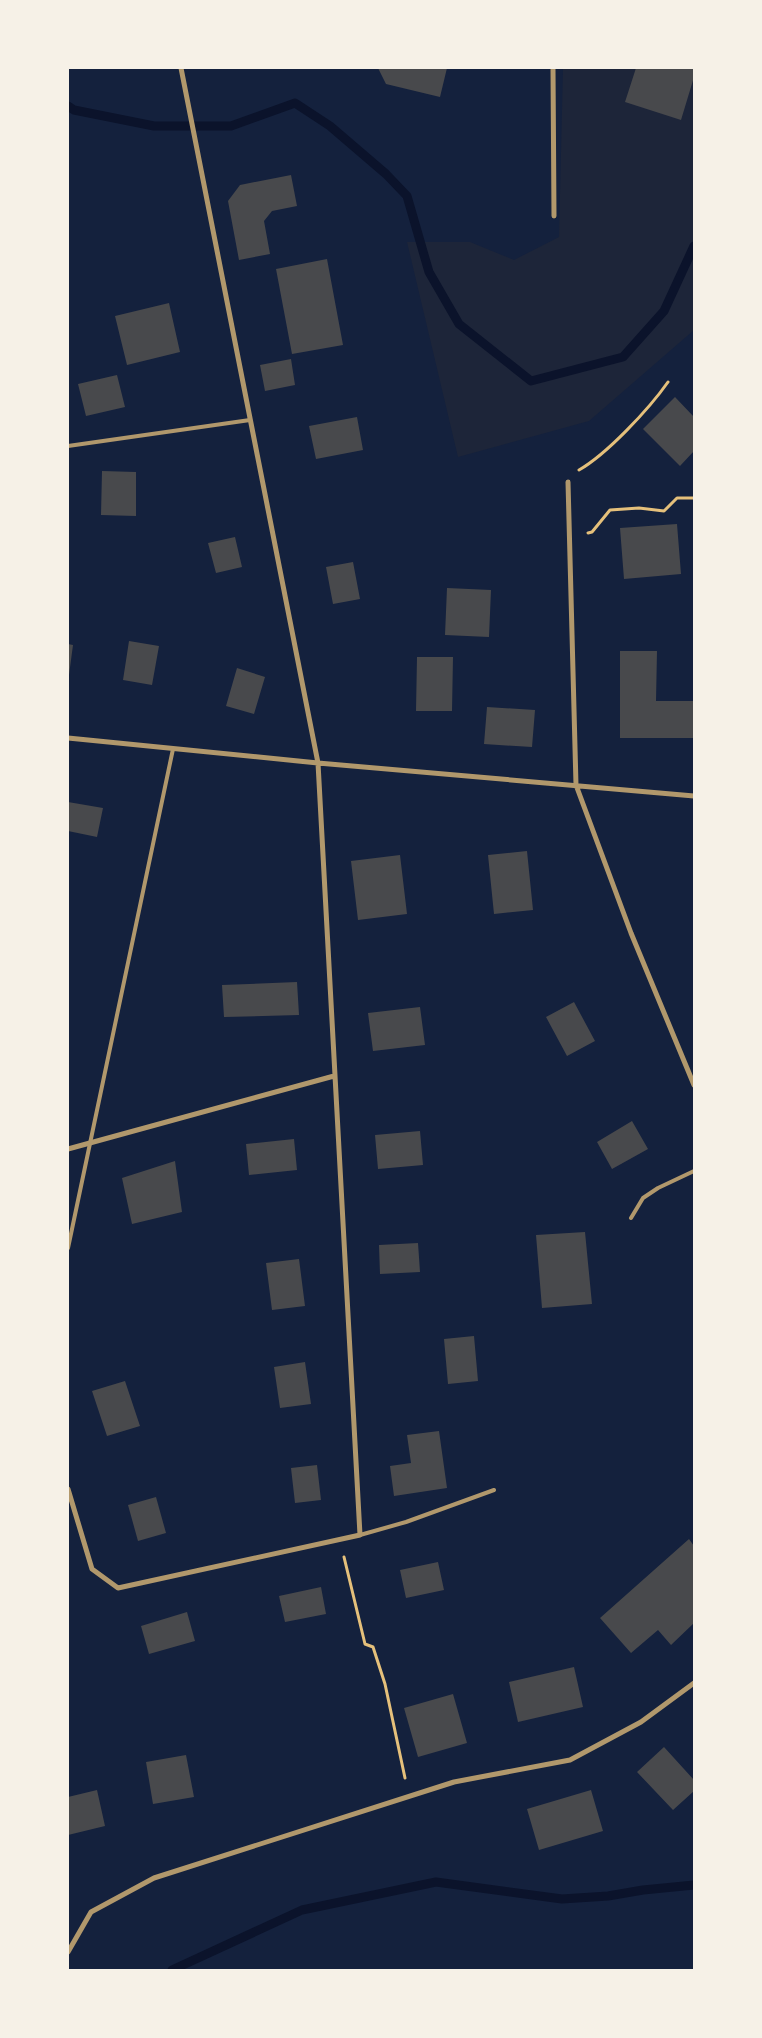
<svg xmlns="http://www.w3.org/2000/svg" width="762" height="2038" viewBox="0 0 762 2038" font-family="'Golos Text',sans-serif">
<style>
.green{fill:#1d2539}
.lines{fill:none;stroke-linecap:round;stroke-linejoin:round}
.stream{stroke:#0b132b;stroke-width:9}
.building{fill:#48494c}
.path{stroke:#e5c07b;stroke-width:3}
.service{stroke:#b1986c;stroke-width:4}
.minor{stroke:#b1986c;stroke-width:5}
</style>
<rect width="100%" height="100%" fill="#14213d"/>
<path class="green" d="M563,68H694V330L589,421L458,457L407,242H470L514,260L559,237Z"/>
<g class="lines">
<path class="stream" d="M68,106L74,110L154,126H231L295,103L330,126L386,174L407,196L429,272L459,324L531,381L623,357L664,311L694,246
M172,1970L302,1910L436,1882L562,1899L608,1896L643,1890L694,1885"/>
</g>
<path class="building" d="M378,68H447L440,97L386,84Z
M636,68H694V77L681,120L625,102Z
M291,175L297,206L272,211L264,221L270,254L239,260L228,201L240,185Z
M327,259L343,345L292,354L276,269Z
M169,303L180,352L127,365L115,316Z
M291,359L295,385L265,391L260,365Z
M117,375L125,407L86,416L78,384Z
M675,397L694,417V451L680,466L643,429Z
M357,417L363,450L316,459L309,426Z
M102,471L136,472V516L101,515Z
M677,524L681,574L624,579L620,528Z
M235,537L242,567L216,573L208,543Z
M353,562L360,599L333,604L326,567Z
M447,588L491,590L489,637L445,635Z
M129,641L159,646L152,685L123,680Z
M68,644L73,645L69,675H68Z
M620,651H657L656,701H694V738H620Z
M417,657H453L452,711H416Z
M237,668L265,677L254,714L226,706Z
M487,707L535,710L532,747L484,744Z
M68,802L103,808L97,837L68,831Z
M527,851L533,910L494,914L488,855Z
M400,855L407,914L358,920L351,861Z
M297,982L299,1015L224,1017L222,985Z
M574,1002L595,1041L567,1056L546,1017Z
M420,1007L425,1045L373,1051L368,1013Z
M632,1121L648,1149L612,1169L597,1142Z
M420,1131L423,1165L378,1169L375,1135Z
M294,1139L297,1170L249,1175L246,1144Z
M175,1161L182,1212L132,1224L122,1178Z
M585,1232L592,1304L542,1308L536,1235Z
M418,1243L420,1272L380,1274L379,1245Z
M299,1259L305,1306L272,1310L266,1263Z
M474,1336L478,1381L448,1384L444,1339Z
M305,1362L311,1404L280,1408L274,1367Z
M125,1381L140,1426L107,1436L92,1391Z
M439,1431L447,1488L394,1496L390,1466L411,1463L407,1435Z
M317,1465L321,1500L295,1503L291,1468Z
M156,1497L166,1533L138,1541L128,1505Z
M689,1539L694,1546V1623L671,1645L658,1630L631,1653L600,1618Z
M438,1562L444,1590L406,1598L400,1570Z
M321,1587L326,1614L285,1622L279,1596Z
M187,1612L195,1641L149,1654L141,1626Z
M574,1667L583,1707L518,1722L509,1682Z
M453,1694L467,1743L418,1757L404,1708Z
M664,1747L694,1780V1791L673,1810L637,1772Z
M186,1755L194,1797L153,1804L146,1762Z
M97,1790L105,1826L68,1835V1797Z
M591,1790L603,1831L539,1850L527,1809Z"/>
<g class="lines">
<path class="path" d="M579,470C607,454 649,409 668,382
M588,533L592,532L610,510L639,508L664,511L677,498H694
M344,1557L365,1644L373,1647L385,1684L405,1778"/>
<path class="service" d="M68,446L250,420
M631,1218L643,1198L658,1188L694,1171
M68,1248L173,749
M360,1535L406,1522L494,1490"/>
<path class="minor" d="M553,68L554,216
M568,482L576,785L631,933L694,1085
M68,738L318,763L694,796
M68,1149L334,1076
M68,1489L92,1569L118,1588L360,1535L318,763L181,68
M68,1952L91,1912L154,1878L454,1782L570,1760L641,1722L694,1683"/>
</g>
<rect width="762" height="2038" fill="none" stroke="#f6f1e7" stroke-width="138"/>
</svg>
